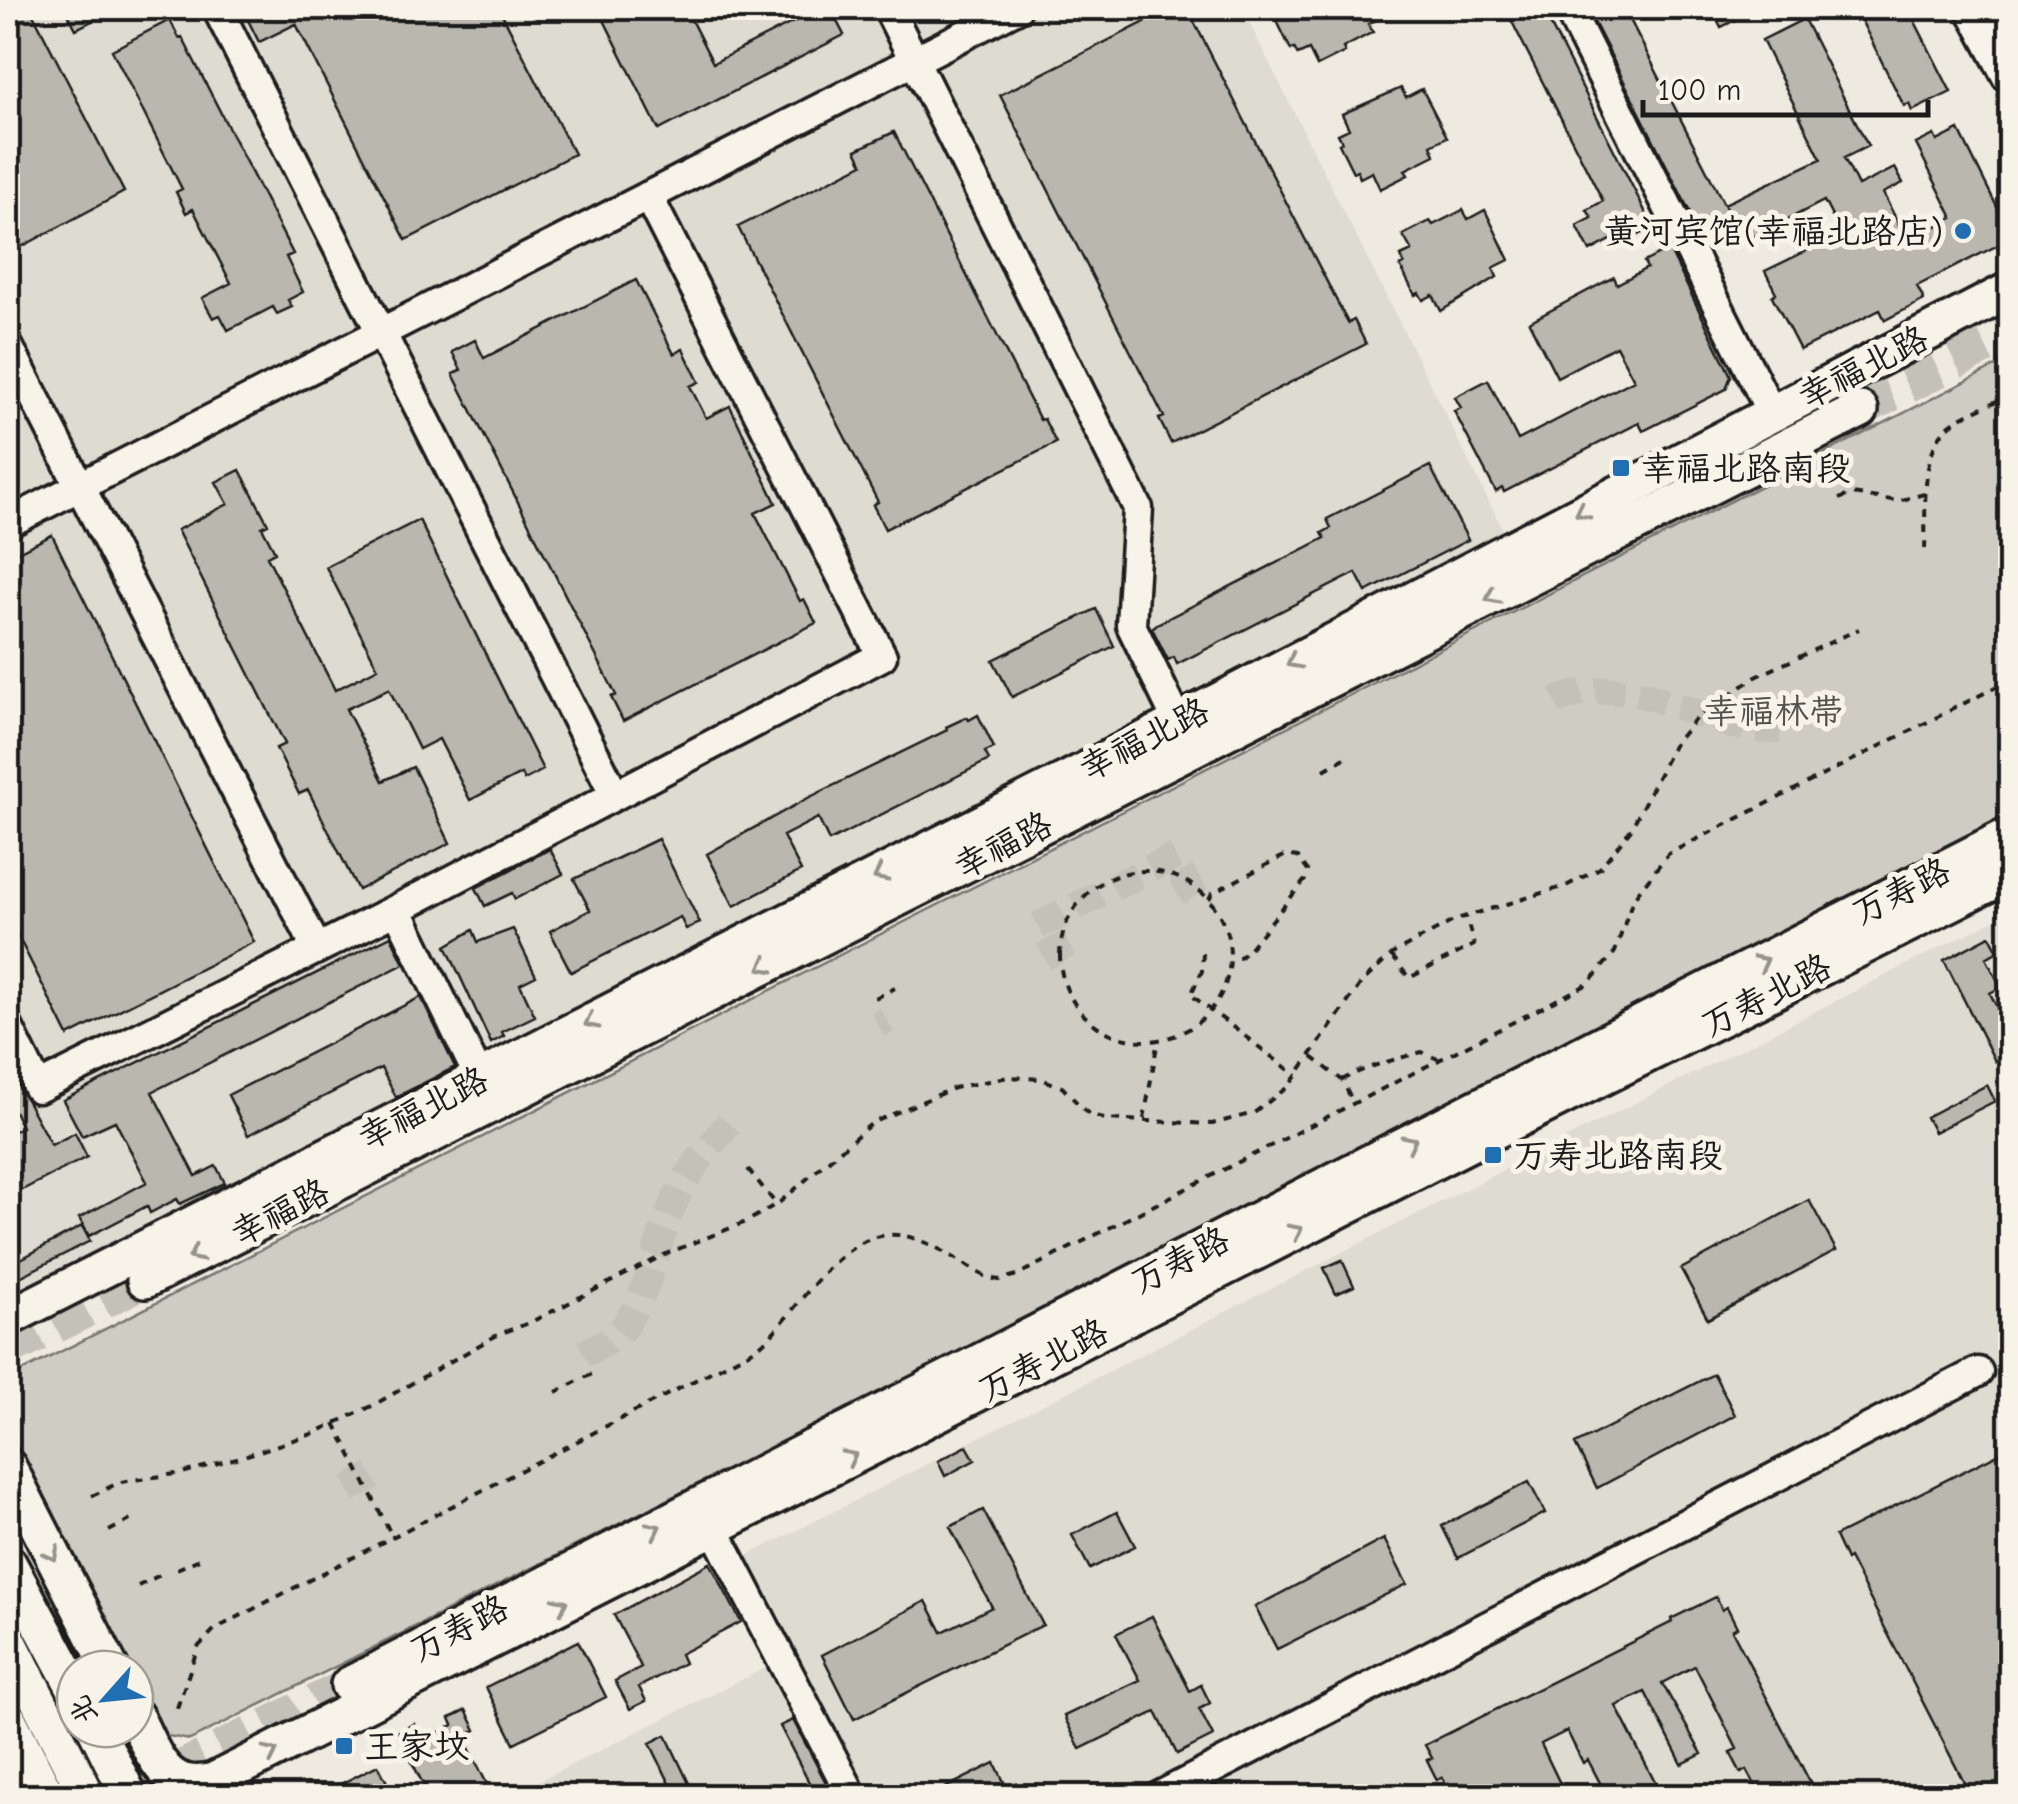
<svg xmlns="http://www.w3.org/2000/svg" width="2018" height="1804" viewBox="0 0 2018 1804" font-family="'Comic Neue','LXGW WenKai TC',sans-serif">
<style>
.built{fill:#dedbd1}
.green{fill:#cfccc3;stroke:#767470;stroke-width:2.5}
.building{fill:#bab7af;stroke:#1c1c1c;stroke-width:2.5}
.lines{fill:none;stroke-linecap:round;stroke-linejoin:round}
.minor-tunnel{stroke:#c4c1b9;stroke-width:28;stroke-dasharray:28 14;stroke-linecap:butt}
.major-tunnel{stroke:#c4c1b9;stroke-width:35;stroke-dasharray:35 18;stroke-linecap:butt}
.minor-casing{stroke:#1c1c1c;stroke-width:35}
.major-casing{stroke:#1c1c1c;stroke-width:42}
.path{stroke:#1c1c1c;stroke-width:4;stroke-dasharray:8 8;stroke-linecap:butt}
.minor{stroke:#f7f3e8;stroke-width:28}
.major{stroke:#f7f3e8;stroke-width:35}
.oneway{stroke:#94928c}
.poi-dot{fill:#1f6fb2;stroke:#f7f3e8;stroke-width:4}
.labels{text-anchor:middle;stroke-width:10;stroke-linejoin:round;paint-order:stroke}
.poi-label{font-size:35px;fill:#1c1c1c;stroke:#f7f3e8;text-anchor:start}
.street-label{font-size:35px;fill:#1c1c1c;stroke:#f7f3e8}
.park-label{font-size:35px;fill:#52514e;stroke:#f7f3e8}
</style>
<rect width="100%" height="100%" fill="#eeeae0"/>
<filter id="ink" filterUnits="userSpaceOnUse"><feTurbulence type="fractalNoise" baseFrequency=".01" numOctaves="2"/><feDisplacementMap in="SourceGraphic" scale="20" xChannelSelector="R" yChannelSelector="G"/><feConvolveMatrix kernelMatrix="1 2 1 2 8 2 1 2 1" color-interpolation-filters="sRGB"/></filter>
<g filter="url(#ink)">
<path class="built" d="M8,8H1242L1506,536L8,1303Z
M2010,912V1796H509L777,1662L729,1565Z"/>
<path class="green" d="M2010,359V823L190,1740L162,1735L135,1681V1669H129L8,1429V1385L11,1377Z"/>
<path class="building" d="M20,8H30L124,192L8,254V97L18,92L8,72V13Z
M65,8H118L76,29Z
M242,8H499L574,154L406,240L296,24L259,42Z
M598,8H685L713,63L821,8H830L844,35L659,130Z
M1173,8H1187L1348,323L1354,320L1366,344L1171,443L1159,419L1164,417L1000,95Z
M1285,8H1400L1368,24L1373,32L1343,48L1345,52L1317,66L1309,50L1298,55L1294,48L1291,50L1277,21L1280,19L1277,12Z
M1505,8H1542L1650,221L1654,219L1669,247L1664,250L1653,228L1632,238L1628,231L1590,251L1577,226L1592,218L1587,210L1603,201Z
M1587,8H1624L1730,216L1700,232Z
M1711,8H1760L1721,27Z
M1855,8H1908L1951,92L1912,111L1909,104L1904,106Z
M1804,19L1868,146L1844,158L1858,186L1895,168L1903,183L1883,193L1907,241L1953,218L1916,144L1934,135L1937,141L1959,130L2006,225L2010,223V239L1917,286L1924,300L1885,320L1880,310L1800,350L1772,296L1776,293L1765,271L1841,234L1824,201L1743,242L1724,204L1821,159L1762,40Z
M170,20L179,38L182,37L293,254L286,257L303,292L288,300L292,307L277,314L273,307L228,330L220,315L213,318L202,298L231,283L193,209L186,213L176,192L182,189L112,50Z
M1401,88L1406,97L1422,89L1447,137L1431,145L1435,155L1405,170L1408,175L1380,189L1372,172L1360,178L1357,170L1353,172L1339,144L1342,142L1338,134L1349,129L1342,114Z
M894,132L1040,420L1044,419L1056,443L885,529L873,505L878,502L738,227L863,164L856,150Z
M1463,210L1468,219L1485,210L1509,260L1493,268L1497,277L1441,311L1433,295L1423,300L1419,293L1415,295L1400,266L1404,264L1401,256L1412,251L1403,235L1430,221L1433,225Z
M1669,249L1731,376L1726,389L1643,431L1639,423L1504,492L1502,488L1496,492L1454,411L1461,408L1455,397L1488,380L1518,440L1634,380L1616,346L1557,377L1529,322L1614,277L1617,284L1647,268L1644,262Z
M636,280L674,354L683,349L699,382L690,386L706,418L730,406L776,503L755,513L800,601L804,599L816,623L623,721L611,697L616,695L453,374L461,370L452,352L475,340L484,358Z
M1430,466L1468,540L1366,592L1356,573L1177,664L1174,657L1168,660L1152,628L1157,624L1325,538L1322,533L1331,528L1327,519Z
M240,470L268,524L262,527L275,552L267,556L335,690L378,668L326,567L419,520L543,770L524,780L521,774L470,800L439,739L419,749L389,689L346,709L383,781L413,767L450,843L358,890L308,790L299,794L276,748L285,744L177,530L228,504L216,482Z
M52,535L254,942L68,1036L8,916V557Z
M1096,609L1114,646L1012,697L993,660Z
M978,715L994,748L985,752L989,760L829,841L818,818L783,836L801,871L734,906L707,854L808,798L947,730L946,727L967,717L969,720Z
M658,839L700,923L686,929L680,917L571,972L550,931L590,910L574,879Z
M550,849L563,874L515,899L512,893L485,906L476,888Z
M513,929L536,976L520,984L535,1016L502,1032L504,1036L491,1043L446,946L473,930L478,942Z
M391,936L404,964L152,1092L196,1176L216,1166L225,1183L180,1204L177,1199L150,1213L147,1206L89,1236L79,1218L147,1182L115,1121L82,1136L63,1100Z
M1990,936L1998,951L1986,958L2001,987L1990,993L2010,1034V1053L1995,1061L1944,960Z
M421,997L455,1067L396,1097L381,1068L248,1135L228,1095Z
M8,1066L51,1145L75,1133L87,1157L18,1192L17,1188L8,1192V1134L22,1127L8,1099Z
M1987,1085L1995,1101L1934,1132L1926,1117Z
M1809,1200L1836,1250L1708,1319L1681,1269Z
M82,1226L90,1241L8,1283V1266Z
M1342,1260L1354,1286L1336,1294L1324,1268Z
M1714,1374L1735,1415L1597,1488L1575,1444Z
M967,1446L975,1460L945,1476L938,1461Z
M2004,1451L2010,1464V1796H1971L1849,1558L1846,1560L1835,1536Z
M1529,1482L1545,1513L1458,1558L1442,1526Z
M983,1510L1043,1625L854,1719L822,1655L926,1601L942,1632L992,1607L950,1527Z
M1117,1512L1135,1546L1090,1569L1072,1535Z
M1384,1539L1407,1584L1277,1649L1255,1607Z
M710,1563L741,1622L680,1654L684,1663L639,1687L646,1701L630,1709L615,1681L641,1667L614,1615Z
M1716,1597L1722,1610L1727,1607L1737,1627L1732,1630L1817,1796H1761L1747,1770L1741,1773L1730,1752L1737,1749L1695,1666L1662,1683L1702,1754L1682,1764L1645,1692L1616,1706L1662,1796H1607L1588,1760L1583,1763L1567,1731L1541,1744L1566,1796H1452L1442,1777L1437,1780L1427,1760L1432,1758L1425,1745L1672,1622L1671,1619Z
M1152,1616L1190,1691L1201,1685L1210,1703L1199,1709L1213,1736L1177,1754L1156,1712L1080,1749L1064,1716L1140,1680L1116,1634Z
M578,1641L606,1697L514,1743L486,1687Z
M466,1710L476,1730L473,1731L475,1737L466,1742L493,1796H429L397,1732L414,1724L422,1741L453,1725L450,1718Z
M793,1720L833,1796H816L780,1726Z
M666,1735L695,1796H676L650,1743Z
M995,1763L1004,1782L976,1796H929Z
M378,1765L394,1796H317Z"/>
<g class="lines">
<path class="minor-tunnel" d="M1555,701C1646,665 1696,733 1780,730
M1176,892L1204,875
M1038,926L1181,853
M1044,957L1075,940
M878,1025L887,1020
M584,1354C597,1347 613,1340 623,1328C651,1292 658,1232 680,1190C694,1162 716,1139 736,1115
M348,1489L383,1470"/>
<path class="major-tunnel" d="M1860,410L2010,334
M8,1350L145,1280
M124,1796L349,1685"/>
<g class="minor-casing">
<path id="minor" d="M217,8L615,795
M888,8L1138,508L1131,625L1178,722
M1568,8L1772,414
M8,346L317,949
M8,523L1017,8
M397,909L882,656L648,196
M8,1027L38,1088L397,909L480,1079
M713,1527L852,1796
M1160,1796L1978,1372"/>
</g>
<g class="major-casing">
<path id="major" d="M1974,8L2010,75
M145,1280L1860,410
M8,1318L1094,766L2010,290
M8,1467L111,1669
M8,1563L75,1688
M8,1640L87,1796
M349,1685L2010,835
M135,1716C154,1754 165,1796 217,1780
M8,1719L47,1796
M96,1729L129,1796
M184,1796L1482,1137L2010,873"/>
</g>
<path class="path" d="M1839,499L1852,494L1898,501L1928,493
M1925,549C1927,511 1917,447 1954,422C1971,411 1992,404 2010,395
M1324,770L1350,755
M1060 956a85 85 0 1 1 170 0a85 85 0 1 1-170 0Z
M1209,899L1212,893L1286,855L1298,857L1308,871L1305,880L1248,950L1239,958L1231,959
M1203,953L1202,971L1191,995L1297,1076
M1392,956L1409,978L1474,945L1466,917
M875,998L895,988
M1312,1057L1342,1080L1354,1104
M1342,1080C1362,1068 1399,1058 1422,1052L1440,1060
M1144,1119L1158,1040
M748,1169L776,1204
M556,1392L596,1372
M335,1423L393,1538
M92,1496L120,1482L182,1473L244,1456L312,1434L370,1407L499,1334L529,1323L668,1253L746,1222L780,1202L872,1123L954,1088L1008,1077L1041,1079L1062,1087L1086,1112L1104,1119L1212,1124L1254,1113L1289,1086L1362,982L1394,953L1457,919L1566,886L1600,868L1631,829L1673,746L1696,718L1756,677L1859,629
M109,1531L136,1517
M177,1569L206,1556
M138,1586L164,1573
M177,1708L198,1647L215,1629L757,1348C801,1313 843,1216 913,1238C940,1246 963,1265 988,1278L999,1280L1017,1275L1588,984L1615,952L1633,899L1668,854L2010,680"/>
<use href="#minor" class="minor"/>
<use href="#major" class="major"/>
</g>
<defs><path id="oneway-chevron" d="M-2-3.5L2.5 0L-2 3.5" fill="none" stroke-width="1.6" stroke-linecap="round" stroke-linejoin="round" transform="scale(2.5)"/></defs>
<g class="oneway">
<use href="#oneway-chevron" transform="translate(1582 512) rotate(153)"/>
<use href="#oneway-chevron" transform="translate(1492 597) rotate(153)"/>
<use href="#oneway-chevron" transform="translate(1293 662) rotate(152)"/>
<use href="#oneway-chevron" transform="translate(880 875) rotate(153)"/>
<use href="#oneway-chevron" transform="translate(1762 962) rotate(-27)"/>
<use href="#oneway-chevron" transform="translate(765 966) rotate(153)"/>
<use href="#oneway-chevron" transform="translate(591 1022) rotate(153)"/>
<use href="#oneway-chevron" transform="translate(1410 1142) rotate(-27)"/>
<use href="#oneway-chevron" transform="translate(1296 1231) rotate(-27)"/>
<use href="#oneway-chevron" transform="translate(195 1255) rotate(153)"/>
<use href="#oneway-chevron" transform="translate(850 1457) rotate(-27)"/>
<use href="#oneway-chevron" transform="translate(654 1529) rotate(-27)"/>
<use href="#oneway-chevron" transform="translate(52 1554) rotate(63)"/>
<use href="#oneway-chevron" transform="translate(561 1604) rotate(-27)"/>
<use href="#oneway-chevron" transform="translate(271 1753) rotate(-27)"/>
</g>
</g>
<g class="poi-dot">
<circle cx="1963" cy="231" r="10"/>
<rect x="1611" y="458" width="20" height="20" rx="5"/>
<rect x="1483" y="1145" width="20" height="20" rx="5"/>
<rect x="334" y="1736" width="20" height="20" rx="5"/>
</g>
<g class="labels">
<g class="poi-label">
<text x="1943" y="243" text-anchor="end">黄河宾馆(幸福北路店)</text>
<text x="1641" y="480">幸福北路南段</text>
<text x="1513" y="1167">万寿北路南段</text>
<text x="364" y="1758">王家坟</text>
</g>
<g class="street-label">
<text transform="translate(1863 367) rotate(-27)" y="12">幸福北路</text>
<text transform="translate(1144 739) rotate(-27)" y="12">幸福北路</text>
<text transform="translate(1003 845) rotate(-27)" y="12">幸福路</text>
<text transform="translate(1901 891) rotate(-27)" y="12">万寿路</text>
<text transform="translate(1766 995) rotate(-27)" y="12">万寿北路</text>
<text transform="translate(423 1108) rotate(-27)" y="12">幸福北路</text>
<text transform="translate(280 1212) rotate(-27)" y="12">幸福路</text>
<text transform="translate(1180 1260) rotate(-27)" y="12">万寿路</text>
<text transform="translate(1043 1360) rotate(-27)" y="12">万寿北路</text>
<text transform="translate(459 1628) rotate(-27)" y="12">万寿路</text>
</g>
<g class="park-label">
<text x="1774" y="723">幸福林带</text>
</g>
</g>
<rect width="2018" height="1804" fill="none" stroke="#f7f3e8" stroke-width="40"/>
<rect x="20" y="20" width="1978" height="1764" fill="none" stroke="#1c1c1c" stroke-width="4" filter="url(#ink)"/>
<g transform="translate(105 1699) rotate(243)"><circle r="48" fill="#f7f3e8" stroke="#9f9d96" stroke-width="2.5"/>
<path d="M0-8L18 38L0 25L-18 38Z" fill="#1f6fb2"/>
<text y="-15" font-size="28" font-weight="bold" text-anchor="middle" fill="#1c1c1c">北</text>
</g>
<path d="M1643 100v15h285v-15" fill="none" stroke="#1c1c1c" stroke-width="5"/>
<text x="1658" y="100" font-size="30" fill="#1c1c1c" stroke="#f7f3e8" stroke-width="8" paint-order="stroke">100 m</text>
</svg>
